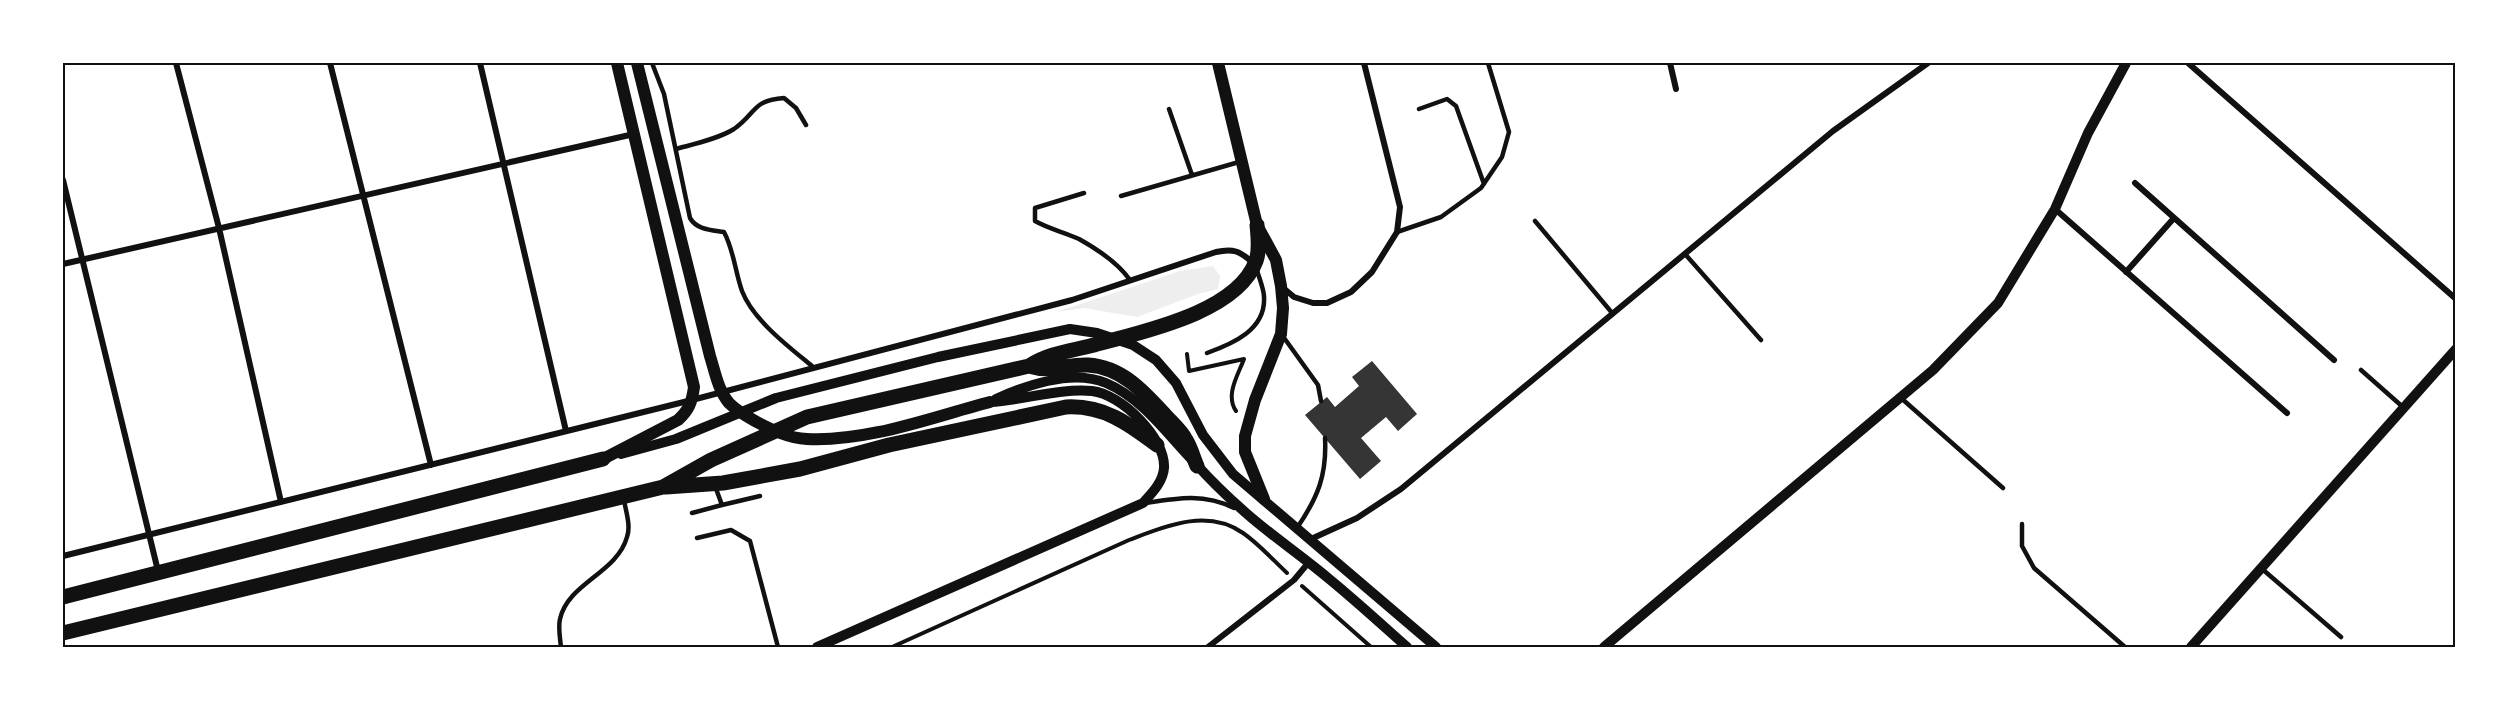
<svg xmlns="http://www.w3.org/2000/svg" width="2519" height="710" viewBox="0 0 2519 710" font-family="'Exo 2',sans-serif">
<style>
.green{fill:#eee}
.building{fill:#353535}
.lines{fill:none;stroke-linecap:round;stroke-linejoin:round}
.path{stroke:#111;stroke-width:4}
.service{stroke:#111;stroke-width:4.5}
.minor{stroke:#111;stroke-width:6}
.tertiary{stroke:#111;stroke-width:10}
.secondary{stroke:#111;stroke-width:12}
.primary{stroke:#111;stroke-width:15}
.neatline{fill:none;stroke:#111;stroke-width:2}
</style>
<rect width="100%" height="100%" fill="#fff"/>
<path class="green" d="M1213,266L1220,276L1218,289L1198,294L1137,317L1084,308L1056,312L1180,271Z"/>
<path class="building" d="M1372,361L1417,414L1398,431L1386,417L1361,438L1381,461L1360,479L1305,415L1327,397L1335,407L1359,386L1352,377Z"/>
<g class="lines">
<path class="path" d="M1187,354L1189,371L1244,359C1238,375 1225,395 1236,411
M1302,586L1371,647
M892,647L1129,540C1166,526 1207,508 1243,533C1259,544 1273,560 1287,573"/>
<path class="service" d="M652,63L664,94L690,218C697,230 711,230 724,232C734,251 735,271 742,291C753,320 789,347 812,366
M1169,109L1192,175
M1419,109L1447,99L1456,106L1484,184
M676,149C694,144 718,139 734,129C756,114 752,100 784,98L796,108L806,125
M1084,193L1035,208V221C1049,229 1064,232 1079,239C1097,249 1118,263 1130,280
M1121,196L1239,162
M1535,221L1613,314
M1397,232L1441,217L1481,188L1502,157L1509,132L1488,63
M1685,254L1761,340
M1282,335L1318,385L1321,401
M1207,353C1232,344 1266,330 1264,297C1264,289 1259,278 1257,270
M2361,370L2404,408
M1901,398L2003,488
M1146,503C1177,498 1204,493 1234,508
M722,505L760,496
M692,513L722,505L715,486
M2022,524V546L2034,568L2125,647
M1297,528C1318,497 1327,475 1325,438
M697,538L731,530L750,541L778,647
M2261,568L2341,637
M561,647C560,638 558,627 560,619C568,583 617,573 627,537C631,526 626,512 624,500"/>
<path class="minor" d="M176,63L219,228L281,502
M330,63L431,465
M480,63L566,431
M1670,63L1676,89
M2188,63L2456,299
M63,180L158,571
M2135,183L2334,360
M2055,209L2287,413
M63,264L634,134
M2126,272L2174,218
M1282,287L1294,297L1313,303H1327L1351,292L1372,272L1397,232L1400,207L1364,63
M1311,539L1357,518L1401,489L1833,131L1928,63
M63,556L692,400L1072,300L1216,252C1233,248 1240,251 1253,263
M1208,647L1294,580L1309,562"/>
<path class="tertiary" d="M996,399C1027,385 1072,369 1106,383C1144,399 1169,437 1197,465C1212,482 1229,498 1246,513C1272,536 1302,556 1328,578C1355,600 1381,624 1407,647
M621,454L676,439L776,398L938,357L1070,329L1097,333L1133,345L1156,360L1176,383L1203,435L1233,474L1436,647
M817,647L1143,503C1152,493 1163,482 1164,468C1166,438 1121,394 1092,391C1059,388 1024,400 990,402
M1604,647L1933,370L1998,303L2055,209L2088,133L2126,63
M2191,647L2456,349"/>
<path class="secondary" d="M637,63L710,356C715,372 718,390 729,403C736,410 746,416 755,421C772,430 788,438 807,439C868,442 932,417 990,402
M1218,63L1257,225L1276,260L1281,286L1283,308L1281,334L1255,400L1245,436V452L1264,499
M603,459L678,420C689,410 692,402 694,387L617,63"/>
<path class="primary" d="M1029,366C1052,373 1066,364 1088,365C1122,367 1144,392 1165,415C1172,423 1181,430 1186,440C1191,448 1193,457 1197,466
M666,487L723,483L800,469L889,445L1066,407C1104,405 1129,424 1157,445
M63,597L603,459
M63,633L663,487L711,460L807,417L1029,366C1049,353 1071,351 1094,345C1141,332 1237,313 1256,261C1260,250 1258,237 1257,225"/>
</g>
<rect width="2519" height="710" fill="none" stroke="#ffffff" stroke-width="129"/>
<rect x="64" y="64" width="2390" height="582" class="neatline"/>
</svg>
